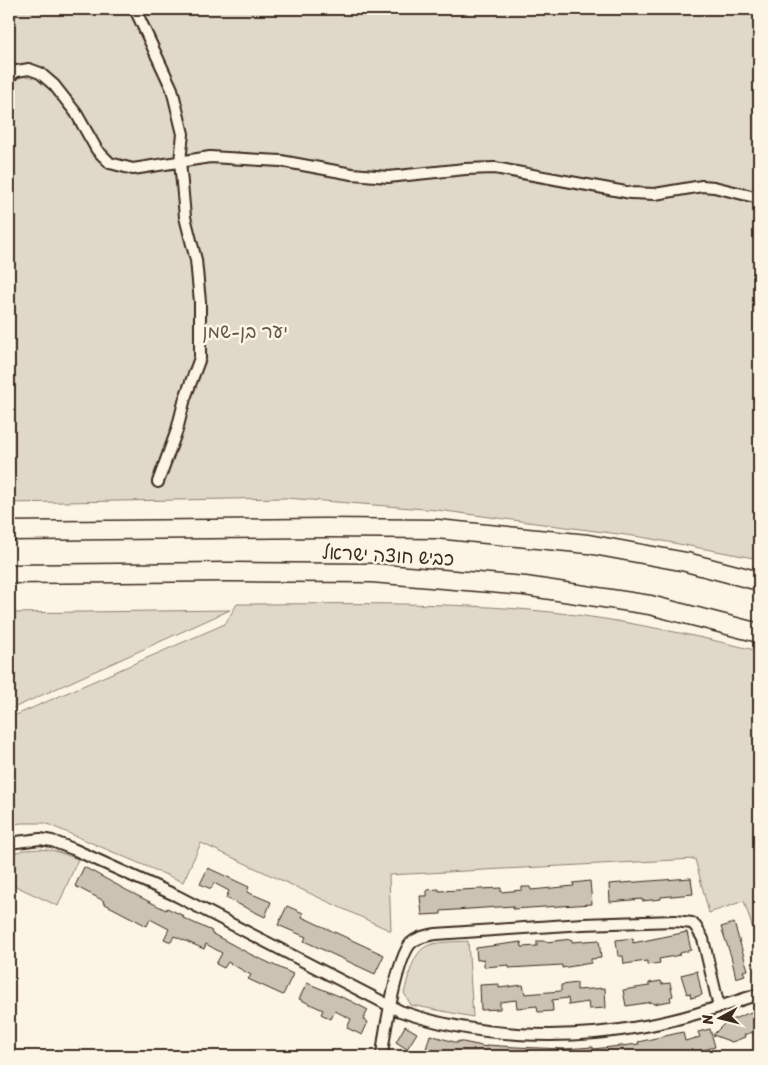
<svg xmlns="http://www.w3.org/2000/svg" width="768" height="1065" viewBox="0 0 768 1065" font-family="Sriracha,'Playpen Sans Hebrew',sans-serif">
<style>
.green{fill:#e0d8c8;stroke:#8e8173}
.building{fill:#ccc2b3;stroke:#3b2a1e}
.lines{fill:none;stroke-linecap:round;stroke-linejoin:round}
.street-casing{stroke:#3b2a1e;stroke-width:14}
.highway-casing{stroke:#3b2a1e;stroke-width:21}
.street{stroke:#fcf5e5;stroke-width:10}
.highway{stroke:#fcf5e5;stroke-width:18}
.labels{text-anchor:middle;stroke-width:5;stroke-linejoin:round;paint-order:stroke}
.park-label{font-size:19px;fill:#645648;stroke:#fcf5e5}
.street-label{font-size:19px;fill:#3b2a1e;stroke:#fcf5e5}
</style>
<rect width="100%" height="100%" fill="#fcf5e5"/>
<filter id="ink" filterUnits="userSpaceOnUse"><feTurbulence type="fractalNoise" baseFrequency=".02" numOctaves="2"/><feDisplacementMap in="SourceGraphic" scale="10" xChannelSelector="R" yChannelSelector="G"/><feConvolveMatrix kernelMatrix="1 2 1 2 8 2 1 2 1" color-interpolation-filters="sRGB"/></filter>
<g filter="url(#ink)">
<path class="green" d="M9,9H759V559L641,537L437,510L286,498L9,503Z
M237,604C342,604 447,601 551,612C620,619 692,635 759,651V926L753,929L744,901L709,913L695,859L389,875L391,931L201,843L183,882L45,823H21L9,825V718L225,624Z
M230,610L9,710V613Z
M41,849L55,851L78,859L58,906L9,883V854L24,850Z
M468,941L473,1017L411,1005L404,993C408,979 412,955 425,947C434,941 457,942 468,941Z"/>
<path class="building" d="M84,867L130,892L166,910L167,908L184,916L183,918L212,931L211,933L250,954L293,974L283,995L248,979L251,975L228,962L224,968L216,964L222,953L206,944L204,949L174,936L171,942L164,939L169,929L150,919L147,926L103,903L104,901L75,886Z
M208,868L249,887L247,892L271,902L265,917L226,898L229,891L214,883L211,889L200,884Z
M691,878L693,894L661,897V899L642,901V899L610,902L609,884Z
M590,881L592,904L513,909V906L441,911V914L422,915L420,896H427V890L439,889V891L501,888V892L522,890V887H530L531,890L574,886L573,883Z
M287,906L303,913L302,917L384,955L375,974L304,941L306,937L278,925Z
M734,923L748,970L743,971L745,975L736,978L731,956L721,927Z
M687,932L691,950L680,953V955L659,959L660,963L647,965V961L624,964L623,956H618L616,940L633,938V943Z
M572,939V942L599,940L601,958L591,959V963L562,968V965L509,968V965L484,967V959L477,960L476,948L521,942L522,947L537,946V941H546V942Z
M697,971L702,995L691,998L690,993L687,994L681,975Z
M661,981L662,984L670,983L673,996L670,997L671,1001L653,1004L652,1002L626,1006L623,990L649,986V983Z
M307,983L351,1001L368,1010L363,1020L368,1022L362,1035L347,1028L351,1019L335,1011L331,1019L321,1014L323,1010L299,999Z
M577,983V990L605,988L606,1008L589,1009L588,1002L569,1005L568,998L552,1000L553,1011L538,1012L537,1006L517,1008L516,1000L500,1002V1009L481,1010L480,985L499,984V988L523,985L525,994L561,991V985Z
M759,1009V1030L744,1035L745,1037L732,1042L713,1035L726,1022Z
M405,1026L417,1033L407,1049L396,1042Z
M710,1029L715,1047L677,1056H455L437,1050L436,1056H424L430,1035L458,1043V1041L487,1047V1045L515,1047L564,1049L593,1047V1049L639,1044L638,1042L683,1032L685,1041L700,1037L698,1032Z"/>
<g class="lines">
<g class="street-casing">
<path id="street" d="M135,9L172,89L183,134L180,161L185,217L196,260L200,302V358L185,398L177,430L158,482
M9,81L12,74L17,71L29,69L40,73L54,85L76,113L97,150L110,163L133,169L210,157L281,161L352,174L388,177L465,169L495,168L631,193L655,194L702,186L714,187L759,198
M9,843L40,839L52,841L73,849L177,896L400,1011C477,1038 565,1041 645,1026C684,1019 722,1006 759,994
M382,1056C384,1034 397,958 411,943C418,937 428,935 436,934L583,924L675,921L692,923L696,927L703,939L719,1007"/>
</g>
<g class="highway-casing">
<path id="highway" d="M9,531L325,528L437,529L588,544L686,562L759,581
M9,574L228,572L372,573L525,586L650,605L759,633"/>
</g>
<use href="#street" class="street"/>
<use href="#highway" class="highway"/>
</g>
</g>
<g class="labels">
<g class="park-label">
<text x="245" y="338">יער בן-שמן</text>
</g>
<g class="street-label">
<text transform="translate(388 555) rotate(3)" y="7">כביש חוצה ישראל</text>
</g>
</g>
<rect width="768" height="1065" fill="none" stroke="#fcf5e5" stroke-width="30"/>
<rect x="15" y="15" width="738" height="1035" fill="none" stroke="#3b2a1e" stroke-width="2" filter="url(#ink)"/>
<g transform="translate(720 1018) rotate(263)" stroke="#fcf5e5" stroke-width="4" paint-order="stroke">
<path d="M0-4L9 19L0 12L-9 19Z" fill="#3b2a1e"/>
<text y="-8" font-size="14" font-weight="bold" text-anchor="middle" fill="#3b2a1e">N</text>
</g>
</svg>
